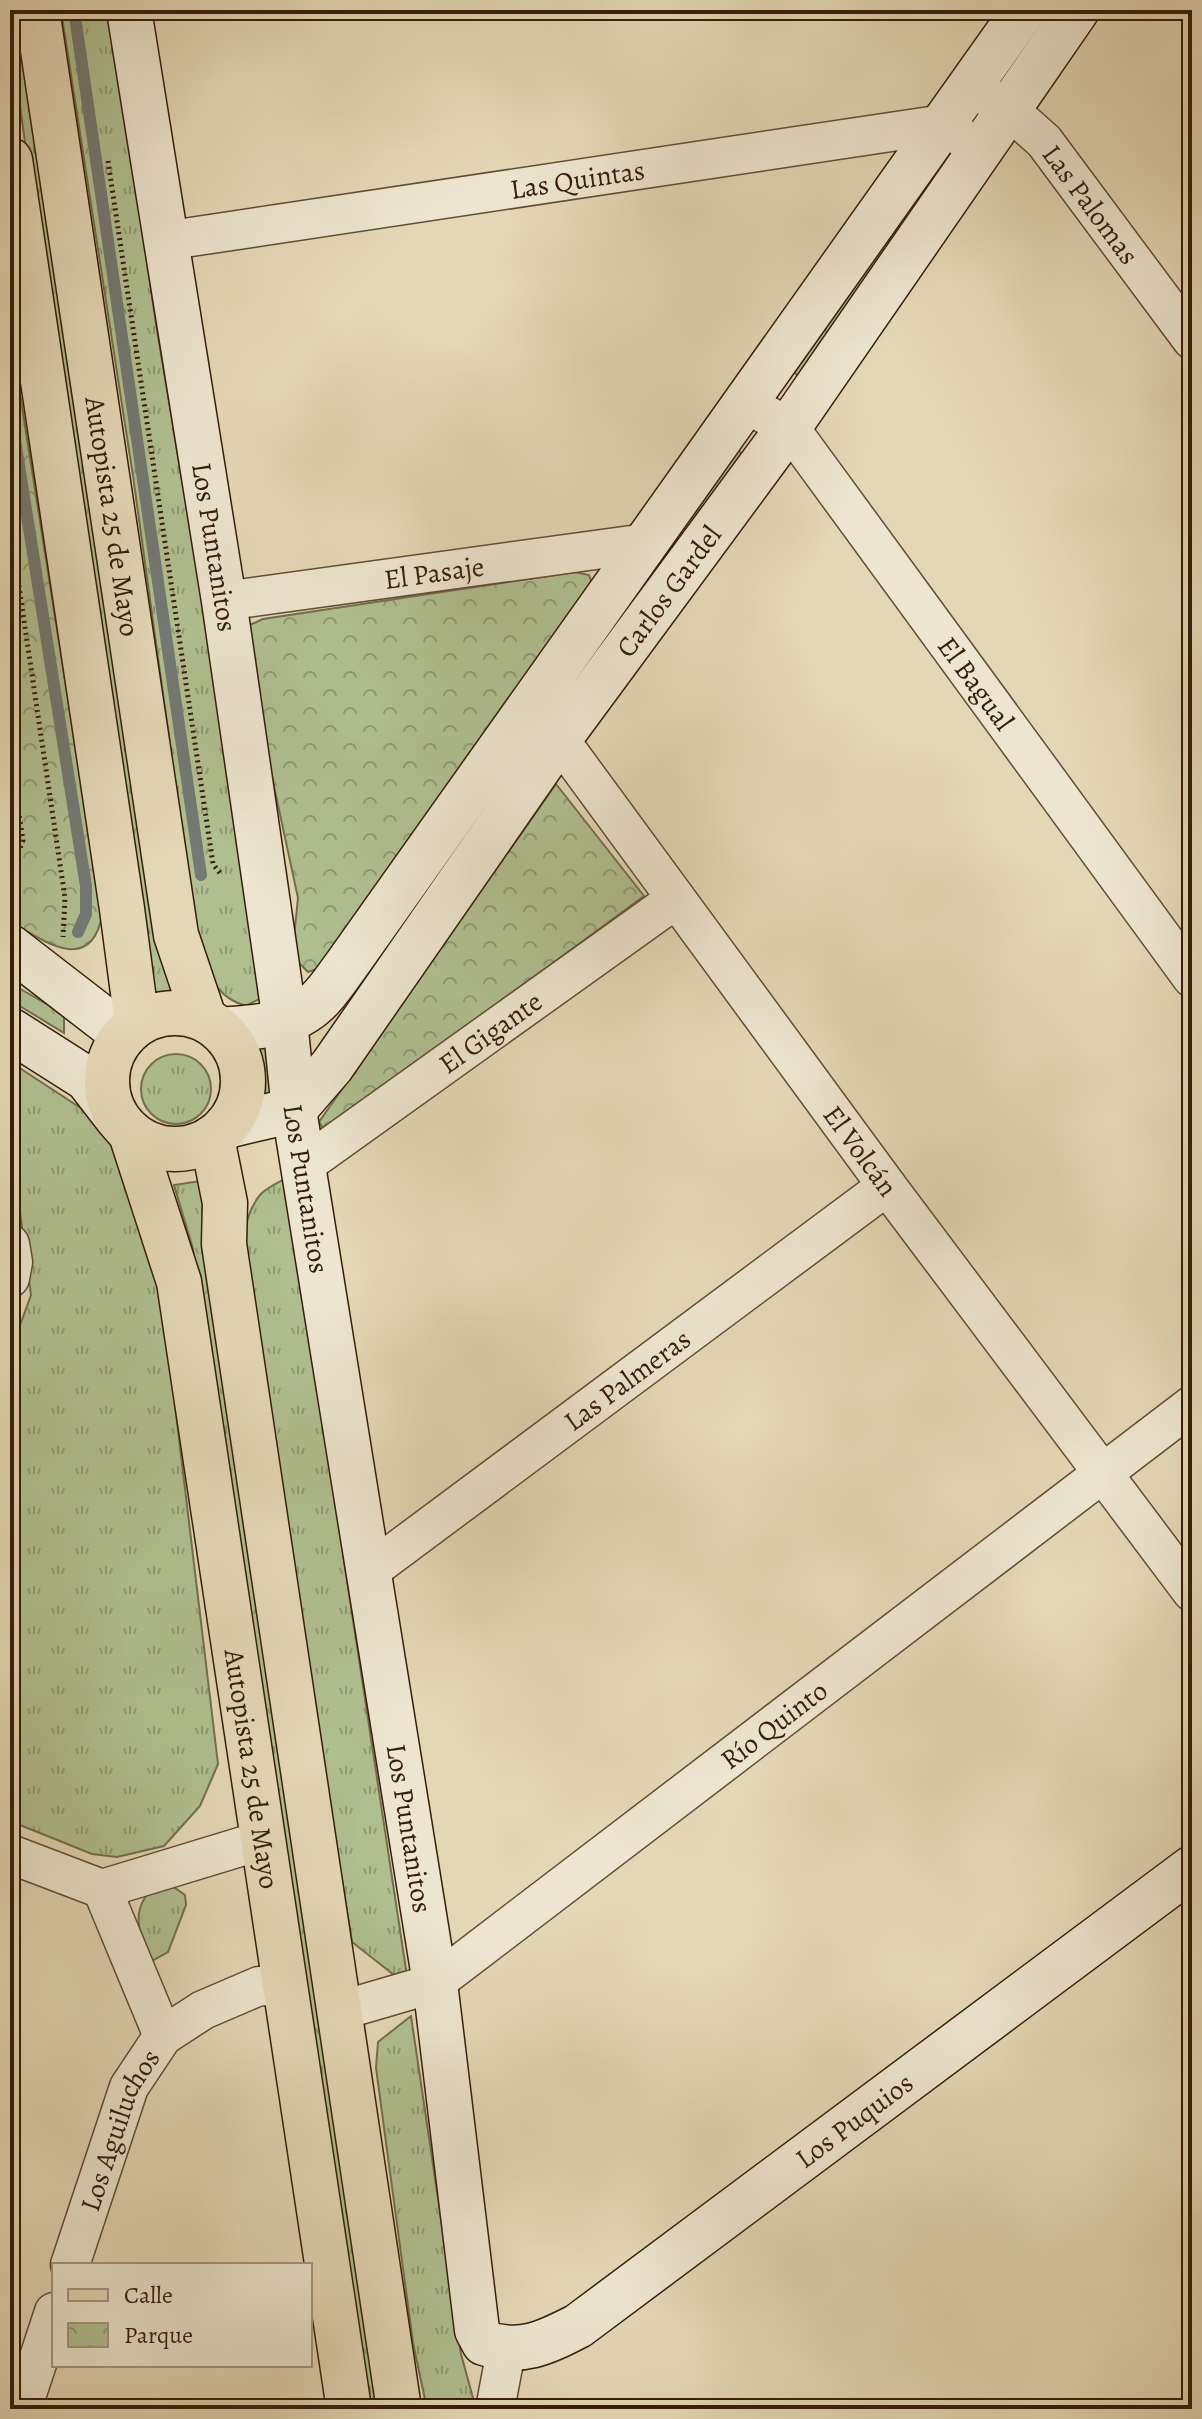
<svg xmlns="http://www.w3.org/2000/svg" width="1202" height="2419" viewBox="0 0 1202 2419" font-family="Alegreya,serif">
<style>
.grass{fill:url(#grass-tufts);stroke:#736e4d;stroke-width:2}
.park{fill:url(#park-crowns);stroke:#736e4d;stroke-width:2}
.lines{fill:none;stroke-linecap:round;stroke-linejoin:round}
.stream{stroke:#737973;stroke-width:12}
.street-casing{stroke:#624c35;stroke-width:41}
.secondary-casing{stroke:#361d0a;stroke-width:47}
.primary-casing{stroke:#361d0a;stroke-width:47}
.path{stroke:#361d0a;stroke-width:5;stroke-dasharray:2 4;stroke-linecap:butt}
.street{stroke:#ede5cf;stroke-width:38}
.secondary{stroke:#ede5cf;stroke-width:44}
.primary{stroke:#e4d7b5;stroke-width:44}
.labels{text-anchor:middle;stroke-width:7;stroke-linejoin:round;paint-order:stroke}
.street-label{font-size:28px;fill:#361d0a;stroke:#ede5cf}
</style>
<defs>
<pattern id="grass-tufts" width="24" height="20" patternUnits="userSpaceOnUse" patternTransform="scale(2)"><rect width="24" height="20" fill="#b0bf90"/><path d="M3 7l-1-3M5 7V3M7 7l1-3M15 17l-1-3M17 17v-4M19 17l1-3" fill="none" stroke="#909b74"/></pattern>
<pattern id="park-crowns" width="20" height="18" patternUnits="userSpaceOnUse" patternTransform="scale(2)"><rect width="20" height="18" fill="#b0bf90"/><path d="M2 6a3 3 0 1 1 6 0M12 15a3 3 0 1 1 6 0" fill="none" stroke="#909b74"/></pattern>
</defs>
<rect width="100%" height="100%" fill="#e4d7b5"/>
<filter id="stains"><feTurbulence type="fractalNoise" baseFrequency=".0025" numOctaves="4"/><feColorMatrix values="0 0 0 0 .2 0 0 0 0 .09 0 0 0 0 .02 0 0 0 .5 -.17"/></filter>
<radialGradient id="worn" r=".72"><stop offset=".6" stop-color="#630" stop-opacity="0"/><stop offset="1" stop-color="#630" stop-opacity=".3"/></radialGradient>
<path class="grass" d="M10,10H23L178,1002L145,999L10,35Z
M61,10H111L156,324L234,791L265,996L246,1006C218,998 211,979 199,955L133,476Z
M945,154L954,161L801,378L791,370Z
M737,450L747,457L571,699L562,691Z
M10,983L64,1014V1033L10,1000Z
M269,1044L280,1103L256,1108L245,1051L248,1046Z
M141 1089a35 35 0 1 1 70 0a35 35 0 1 1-70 0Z
M12,1063L96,1118L116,1140L160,1280L218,1764L200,1806L164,1846L117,1857L92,1854L10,1821V1353L31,1295L10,1137V1064Z
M286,1178L407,1976L394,1975L352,1942L249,1314C246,1276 234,1227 260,1195C266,1188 278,1183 286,1178Z
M214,1179L387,2409H367L193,1249L174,1185Z
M158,1884L175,1888L185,1895L186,1905L168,1952L150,1962C139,1932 128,1907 158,1884Z
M411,2016L461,2354L476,2409H427L413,2343L376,2068L378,2042Z"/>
<path class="park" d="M10,330L102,916C90,976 42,940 10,921Z
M575,572L589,575L593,586L325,966L308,972L292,956L298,898L243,642L245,627L263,619Z
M556,784L644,896L325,1131L319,1122Z"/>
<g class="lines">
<path class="stream" d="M74,10L201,875
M10,409L86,886V914L78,932"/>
<g class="street-casing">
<g id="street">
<path id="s1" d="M983,94L1009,110L1044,141L1192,340"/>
<path id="s2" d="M164,241L944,124L961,137"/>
<path id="s3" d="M746,404L789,427L1192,978"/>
<path id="s4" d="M224,601L646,543"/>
<path id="s5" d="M538,721L559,739L887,1186L1192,1592"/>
<path id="s6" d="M303,1166L676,899"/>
<path d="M10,1244L13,1262L10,1278"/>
<path id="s7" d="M367,1573L887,1186"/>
<path d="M10,1854L102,1889L263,1840"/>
<path d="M102,1889L163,2036"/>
<path id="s8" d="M339,2011L435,1983L1192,1405"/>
<path id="s9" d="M70,2265L129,2087L163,2036L203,2010L259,1986L284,1987"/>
<path d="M22,2409L54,2312"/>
<path d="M495,2409L506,2351"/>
</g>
</g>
<g class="secondary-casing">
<g id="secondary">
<path id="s10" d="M129,10L224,601L285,1021L294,1110L435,1983L477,2330L484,2343C521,2355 545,2343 578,2326L1192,1868"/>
<path d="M10,947L124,1035"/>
<path d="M10,1030L87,1079L118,1119"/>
<path d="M221,1030C254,1027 292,1027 317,1002C328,992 336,979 345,967L1024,10"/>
<path id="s11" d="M226,1126L294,1110L332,1066L559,739L789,427L1077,10"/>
</g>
</g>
<g class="primary-casing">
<g id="primary">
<path id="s12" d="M37,10L176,935L204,1018"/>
<path d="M10,160L122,909L137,1023"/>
<circle cx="175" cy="1081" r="68"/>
<path id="s13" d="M131,1134L179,1282L349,2409"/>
<path d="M212,1138L225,1203L224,1244L399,2409"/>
</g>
</g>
<path class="path" d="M108,161L213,864L220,873
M10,526L65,898L63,937
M10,757L23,840L17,857L10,861"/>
<use href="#street" class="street"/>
<use href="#secondary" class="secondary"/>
<use href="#primary" class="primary"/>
</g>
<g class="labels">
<g class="street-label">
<text dy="10" stroke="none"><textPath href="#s2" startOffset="418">Las Quintas</textPath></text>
<text dy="10" stroke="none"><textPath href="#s1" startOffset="156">Las Palomas</textPath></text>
<text dy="10" stroke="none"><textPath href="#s12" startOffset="512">Autopista 25 de Mayo</textPath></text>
<text dy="10" stroke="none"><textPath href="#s10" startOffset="544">Los Puntanitos</textPath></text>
<text dy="10" stroke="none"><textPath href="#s4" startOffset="212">El Pasaje</textPath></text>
<text dy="10" stroke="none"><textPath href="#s11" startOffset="710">Carlos Gardel</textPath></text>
<text dy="10" stroke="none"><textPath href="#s3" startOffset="366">El Bagual</textPath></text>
<text dy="10" stroke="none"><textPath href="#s6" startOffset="230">El Gigante</textPath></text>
<text dy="10" stroke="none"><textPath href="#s5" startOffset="538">El Volcán</textPath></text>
<text dy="10" stroke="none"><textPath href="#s10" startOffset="1192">Los Puntanitos</textPath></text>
<text dy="10" stroke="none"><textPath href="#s7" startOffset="324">Las Palmeras</textPath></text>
<text dy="10" stroke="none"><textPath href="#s8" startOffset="526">Río Quinto</textPath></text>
<text dy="10" stroke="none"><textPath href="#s13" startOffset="648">Autopista 25 de Mayo</textPath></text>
<text dy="10" stroke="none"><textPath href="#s10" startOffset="1840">Los Puntanitos</textPath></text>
<text dy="10" stroke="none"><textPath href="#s10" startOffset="2804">Los Puquios</textPath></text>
<text dy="10" stroke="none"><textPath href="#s9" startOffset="144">Los Aguiluchos</textPath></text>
</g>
</g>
<rect width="1202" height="2419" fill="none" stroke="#e4d7b5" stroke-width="40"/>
<rect x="12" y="12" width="1178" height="2395" fill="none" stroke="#361d0a" stroke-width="4"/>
<rect x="20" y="20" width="1162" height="2379" fill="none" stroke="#361d0a" stroke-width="2"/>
<rect x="52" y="2263" width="260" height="104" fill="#ede5cf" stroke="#a49580" stroke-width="2"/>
<rect x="68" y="2289" width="40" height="12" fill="#e4d7b5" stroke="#a49580" stroke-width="2"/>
<text x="124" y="2303" font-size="24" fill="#361d0a">Calle</text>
<rect x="68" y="2323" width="40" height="24" fill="url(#park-crowns)" stroke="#a49580" stroke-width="2"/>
<text x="124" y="2343" font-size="24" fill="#361d0a">Parque</text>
<rect width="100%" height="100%" filter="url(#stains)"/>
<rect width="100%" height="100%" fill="url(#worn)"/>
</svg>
